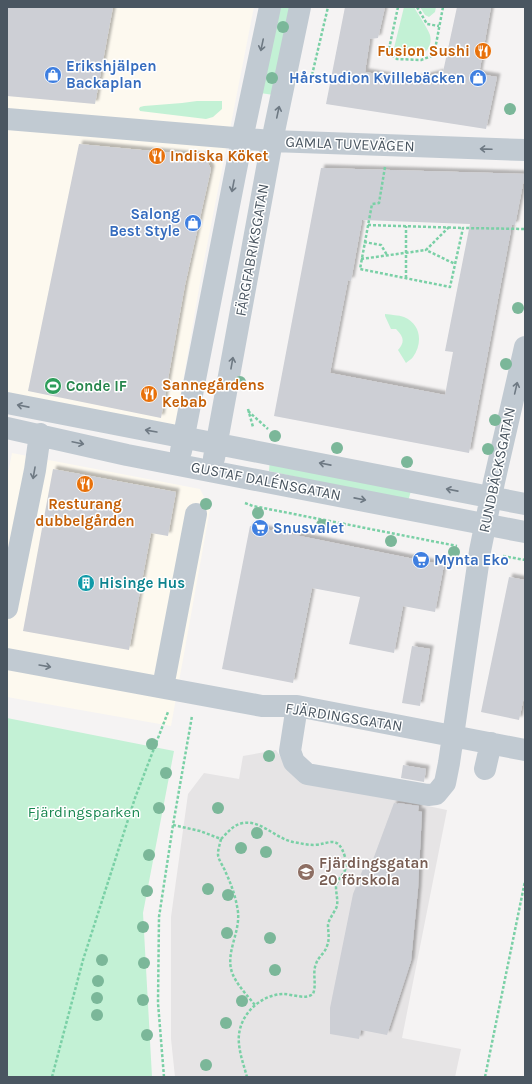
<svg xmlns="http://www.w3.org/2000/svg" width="532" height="1084" viewBox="0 0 532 1084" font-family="Karla,sans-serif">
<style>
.commercial{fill:#fdf9ef}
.education{fill:#e6e4e5}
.green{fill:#c3f1d5}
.building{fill:#cdcfd5;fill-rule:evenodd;filter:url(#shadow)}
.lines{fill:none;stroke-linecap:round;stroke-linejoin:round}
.path{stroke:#7ad0a6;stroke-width:2.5;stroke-dasharray:3 2;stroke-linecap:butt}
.minor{stroke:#c1cad2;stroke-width:22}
.tree{fill:#7bb799}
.oneway{stroke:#6e7983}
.labels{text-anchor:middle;stroke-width:3;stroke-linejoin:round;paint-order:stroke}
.food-label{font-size:15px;font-weight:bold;fill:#c56008;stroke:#fff;text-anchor:start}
.shop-label{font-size:15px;font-weight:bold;fill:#366cbe;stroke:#fff;text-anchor:start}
.street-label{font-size:15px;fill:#4a5661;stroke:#fff}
.leisure-label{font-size:15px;font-weight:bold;fill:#27864d;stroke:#fff;text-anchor:start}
.culture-label{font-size:15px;font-weight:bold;fill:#0d838f;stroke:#fff;text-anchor:start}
.park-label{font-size:15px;fill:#17864f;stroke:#fff}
.education-label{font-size:15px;font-weight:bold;fill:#785e54;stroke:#fff;text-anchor:start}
</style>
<defs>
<filter id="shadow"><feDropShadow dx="3.5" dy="-3.5" stdDeviation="1" flood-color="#0004"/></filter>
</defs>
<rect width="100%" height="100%" fill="#f5f3f3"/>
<path class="commercial" d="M7,7H254L202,271L175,428L7,395Z
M12,453L200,489L210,509L171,726L7,697V478Z"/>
<path class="education" d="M276,750L289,770L312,782L447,810L402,1038L461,1049L455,1077H175L171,1039V917L188,794L204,773L239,779L243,756Z"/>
<path class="green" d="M278,7H291L274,95L260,93Z
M404,7H414C418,14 427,27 430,35C433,46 425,56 414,56C408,55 400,56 395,53L394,48Z
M420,7H436L435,12L429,17L425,15Z
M197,101H222V109L213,117L206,119L140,111L139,109L140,107L144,106L182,103Z
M385,314C392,315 398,315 404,317C421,324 423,343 413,357C412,359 408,361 406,363L398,350C405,342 404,337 396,329H391L385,316Z
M270,459L411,491L408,501L269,471Z
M7,718L174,751L143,913L152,1077H7Z"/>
<path class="building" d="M7,7H113L95,104L7,96Z
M345,7H385L378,38L370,39L365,72L411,80L443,72L457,7H491L479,74L497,77L486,129L326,104Z
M79,144L204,156L211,169L185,285L161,418L28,391Z
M321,168L525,174L515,225H512L469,453L274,416ZM362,220L470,224L445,351L453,352L445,395L330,373L348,280L351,281Z
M53,469L176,492L168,536L151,533L129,650L23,631Z
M250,526L444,565L435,612L403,606L394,653L349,644L360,597L312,588L293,683L222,669Z
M509,577L525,580V692L519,720L481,712Z
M412,646L430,649L420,706L402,703Z
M403,765L426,769L424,782L401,778Z
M394,803L398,804V803L419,806L418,811L422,812L418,889L411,961L387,1035L361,1030L359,1039L330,1034V1008L353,894L365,864L371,865Z"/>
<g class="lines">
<path class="path" d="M398,7L389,49L391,55L397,59L421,60L434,55L443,7
M417,7L427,24L439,26
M312,75L328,7
M385,167L379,203L372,204L360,269L450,287L463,228L525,229
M368,225L463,228
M449,227L426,250L455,264
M364,242L381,245L387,255
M361,259L426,250
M406,278V226
M248,409L253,427
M248,411L268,429
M245,503L253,506L457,546
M503,556L525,560
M173,825L200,831L221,839C228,832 233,825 243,823C261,820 275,838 293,842C300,843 307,845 314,845C330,844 338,834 345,857C350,874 337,876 336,887C336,894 338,899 337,906C335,912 329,918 328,925C328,932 330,939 327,946C325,953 318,957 316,964C312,973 317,984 313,994C305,1000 292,994 283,994C258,995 236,1018 239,1044C240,1055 244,1066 247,1077
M221,839C220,844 218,849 218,854C218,860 224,867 226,873C232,886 236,898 238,912C240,932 227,950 231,969C234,982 247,995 255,1005
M52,1077L83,960L135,798L168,712
M164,1077L158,1003L159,917L173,825L192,716
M485,1077L525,881"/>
<path class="minor" d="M7,119L272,141L525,150
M7,403L525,504
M7,428L127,455L525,532
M181,451L242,139L270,7
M214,458L272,141L300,7
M7,608L35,470L40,434
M7,659L262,706H297L525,750
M163,687L196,514
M297,706L290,751L294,762L307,774L428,795L436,794L445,783L449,763L480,551L494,482L525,347
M485,769L491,743"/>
</g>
<g class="tree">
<circle cx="283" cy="27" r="6"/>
<circle cx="272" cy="78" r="6"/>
<circle cx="510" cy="109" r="6"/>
<circle cx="518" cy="308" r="6"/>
<circle cx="506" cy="364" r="6"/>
<circle cx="240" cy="382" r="6"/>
<circle cx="495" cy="420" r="6"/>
<circle cx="275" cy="436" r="6"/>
<circle cx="337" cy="448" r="6"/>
<circle cx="488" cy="449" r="6"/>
<circle cx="407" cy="462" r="6"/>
<circle cx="206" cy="504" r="6"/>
<circle cx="258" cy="513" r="6"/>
<circle cx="322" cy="525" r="6"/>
<circle cx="391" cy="541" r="6"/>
<circle cx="454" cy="552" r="6"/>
<circle cx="152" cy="744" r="6"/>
<circle cx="269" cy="756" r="6"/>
<circle cx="166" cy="773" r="6"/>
<circle cx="159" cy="808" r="6"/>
<circle cx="218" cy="808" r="6"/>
<circle cx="257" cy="833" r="6"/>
<circle cx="241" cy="848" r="6"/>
<circle cx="266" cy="852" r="6"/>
<circle cx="149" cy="855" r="6"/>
<circle cx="208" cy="889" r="6"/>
<circle cx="147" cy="891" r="6"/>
<circle cx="228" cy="895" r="6"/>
<circle cx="143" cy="927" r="6"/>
<circle cx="227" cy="933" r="6"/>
<circle cx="270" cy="938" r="6"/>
<circle cx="102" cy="960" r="6"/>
<circle cx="144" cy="963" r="6"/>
<circle cx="275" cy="970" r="6"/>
<circle cx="98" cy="981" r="6"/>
<circle cx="97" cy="998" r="6"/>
<circle cx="143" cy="1000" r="6"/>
<circle cx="242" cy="1001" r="6"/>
<circle cx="97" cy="1015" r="6"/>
<circle cx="226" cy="1023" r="6"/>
<circle cx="147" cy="1035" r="6"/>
<circle cx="206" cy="1065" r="6"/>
</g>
<defs><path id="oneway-shaft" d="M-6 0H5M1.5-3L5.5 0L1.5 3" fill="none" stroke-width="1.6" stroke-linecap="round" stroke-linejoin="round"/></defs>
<g class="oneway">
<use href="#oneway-shaft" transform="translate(262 45) rotate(102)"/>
<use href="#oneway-shaft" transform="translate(278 112) rotate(-78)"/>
<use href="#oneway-shaft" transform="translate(486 149) rotate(-178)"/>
<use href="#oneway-shaft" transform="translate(233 186) rotate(101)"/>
<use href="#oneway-shaft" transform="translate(232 363) rotate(-80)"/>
<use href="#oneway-shaft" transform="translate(516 388) rotate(-77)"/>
<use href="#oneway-shaft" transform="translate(23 406) rotate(-169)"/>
<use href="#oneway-shaft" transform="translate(151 431) rotate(-170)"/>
<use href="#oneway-shaft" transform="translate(78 443) rotate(12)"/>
<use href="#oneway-shaft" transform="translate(325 464) rotate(-169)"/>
<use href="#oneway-shaft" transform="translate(34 473) rotate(100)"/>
<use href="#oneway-shaft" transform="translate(452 490) rotate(-169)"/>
<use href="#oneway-shaft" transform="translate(360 499) rotate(11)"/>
<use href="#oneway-shaft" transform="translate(45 666) rotate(10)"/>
</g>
<defs>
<g id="restaurant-disc" transform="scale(0.9)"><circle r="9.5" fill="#e8710a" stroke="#fff"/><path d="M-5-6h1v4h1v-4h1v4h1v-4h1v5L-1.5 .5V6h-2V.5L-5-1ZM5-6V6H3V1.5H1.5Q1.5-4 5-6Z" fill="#fff"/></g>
<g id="shop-disc" transform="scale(0.9)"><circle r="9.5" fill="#3f7fe0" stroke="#fff"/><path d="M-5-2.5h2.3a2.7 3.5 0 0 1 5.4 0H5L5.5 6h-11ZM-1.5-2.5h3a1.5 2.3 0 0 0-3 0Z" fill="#fff"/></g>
<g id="stadium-disc" transform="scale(0.9)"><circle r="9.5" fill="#2e9e5b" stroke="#fff"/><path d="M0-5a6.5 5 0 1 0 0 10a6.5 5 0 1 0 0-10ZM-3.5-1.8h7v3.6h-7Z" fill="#fff"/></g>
<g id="supermarket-disc" transform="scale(0.9)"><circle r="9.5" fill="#3f7fe0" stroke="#fff"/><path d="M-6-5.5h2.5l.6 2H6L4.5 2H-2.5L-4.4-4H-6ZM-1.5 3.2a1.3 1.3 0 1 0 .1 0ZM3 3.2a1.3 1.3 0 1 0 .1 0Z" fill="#fff"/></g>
<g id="building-disc" transform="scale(0.9)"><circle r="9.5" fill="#0f9aa8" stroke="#fff"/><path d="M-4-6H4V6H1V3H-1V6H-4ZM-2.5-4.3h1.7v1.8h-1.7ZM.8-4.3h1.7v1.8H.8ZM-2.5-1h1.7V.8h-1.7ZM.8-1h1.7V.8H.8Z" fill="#fff"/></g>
<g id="school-disc" transform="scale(0.9)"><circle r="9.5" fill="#8d6e63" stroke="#fff"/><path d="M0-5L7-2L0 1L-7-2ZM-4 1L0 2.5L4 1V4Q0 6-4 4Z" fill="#fff"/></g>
</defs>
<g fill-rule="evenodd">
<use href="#restaurant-disc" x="483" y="51"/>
<use href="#shop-disc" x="53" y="75"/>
<use href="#shop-disc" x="478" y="78"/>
<use href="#restaurant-disc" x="157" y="156"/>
<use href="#shop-disc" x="193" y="223"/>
<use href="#stadium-disc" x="53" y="386"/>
<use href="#restaurant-disc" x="149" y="394"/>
<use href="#restaurant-disc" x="85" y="484"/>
<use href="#supermarket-disc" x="260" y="528"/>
<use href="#supermarket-disc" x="421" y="560"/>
<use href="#building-disc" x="86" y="583"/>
<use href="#school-disc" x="306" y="872"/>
</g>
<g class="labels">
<g class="food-label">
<text x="470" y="56" text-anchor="end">Fusion Sushi</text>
<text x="170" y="161">Indiska Köket</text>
<text x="162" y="390">Sannegårdens<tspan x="162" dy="17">Kebab</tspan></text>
<text x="85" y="509" text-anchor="middle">Resturang<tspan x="85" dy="17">dubbelgården</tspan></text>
</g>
<g class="shop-label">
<text x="66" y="71">Erikshjälpen<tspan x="66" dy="17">Backaplan</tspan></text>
<text x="465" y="83" text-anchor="end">Hårstudion Kvillebäcken</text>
<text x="180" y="219" text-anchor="end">Salong<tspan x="180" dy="17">Best Style</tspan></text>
<text x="273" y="533">Snusvalet</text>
<text x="434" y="565">Mynta Eko</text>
</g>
<g class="street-label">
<text transform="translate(350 144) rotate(2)" y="5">GAMLA TUVEVÄGEN</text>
<text transform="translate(252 250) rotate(-80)" y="5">FÄRGFABRIKSGATAN</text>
<text transform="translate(497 470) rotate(-78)" y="5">RUNDBÄCKSGATAN</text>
<text transform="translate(266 481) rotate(11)" y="5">GUSTAF DALÉNSGATAN</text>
<text transform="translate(344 717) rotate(9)" y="5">FJÄRDINGSGATAN</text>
</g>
<g class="leisure-label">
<text x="66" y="391">Conde IF</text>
</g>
<g class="culture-label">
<text x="99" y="588">Hisinge Hus</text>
</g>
<g class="park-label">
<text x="84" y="817">Fjärdingsparken</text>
</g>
<g class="education-label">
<text x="319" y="868">Fjärdingsgatan<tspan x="319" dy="17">20 förskola</tspan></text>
</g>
</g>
<rect width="532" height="1084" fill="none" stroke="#4a5661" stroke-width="16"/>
</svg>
